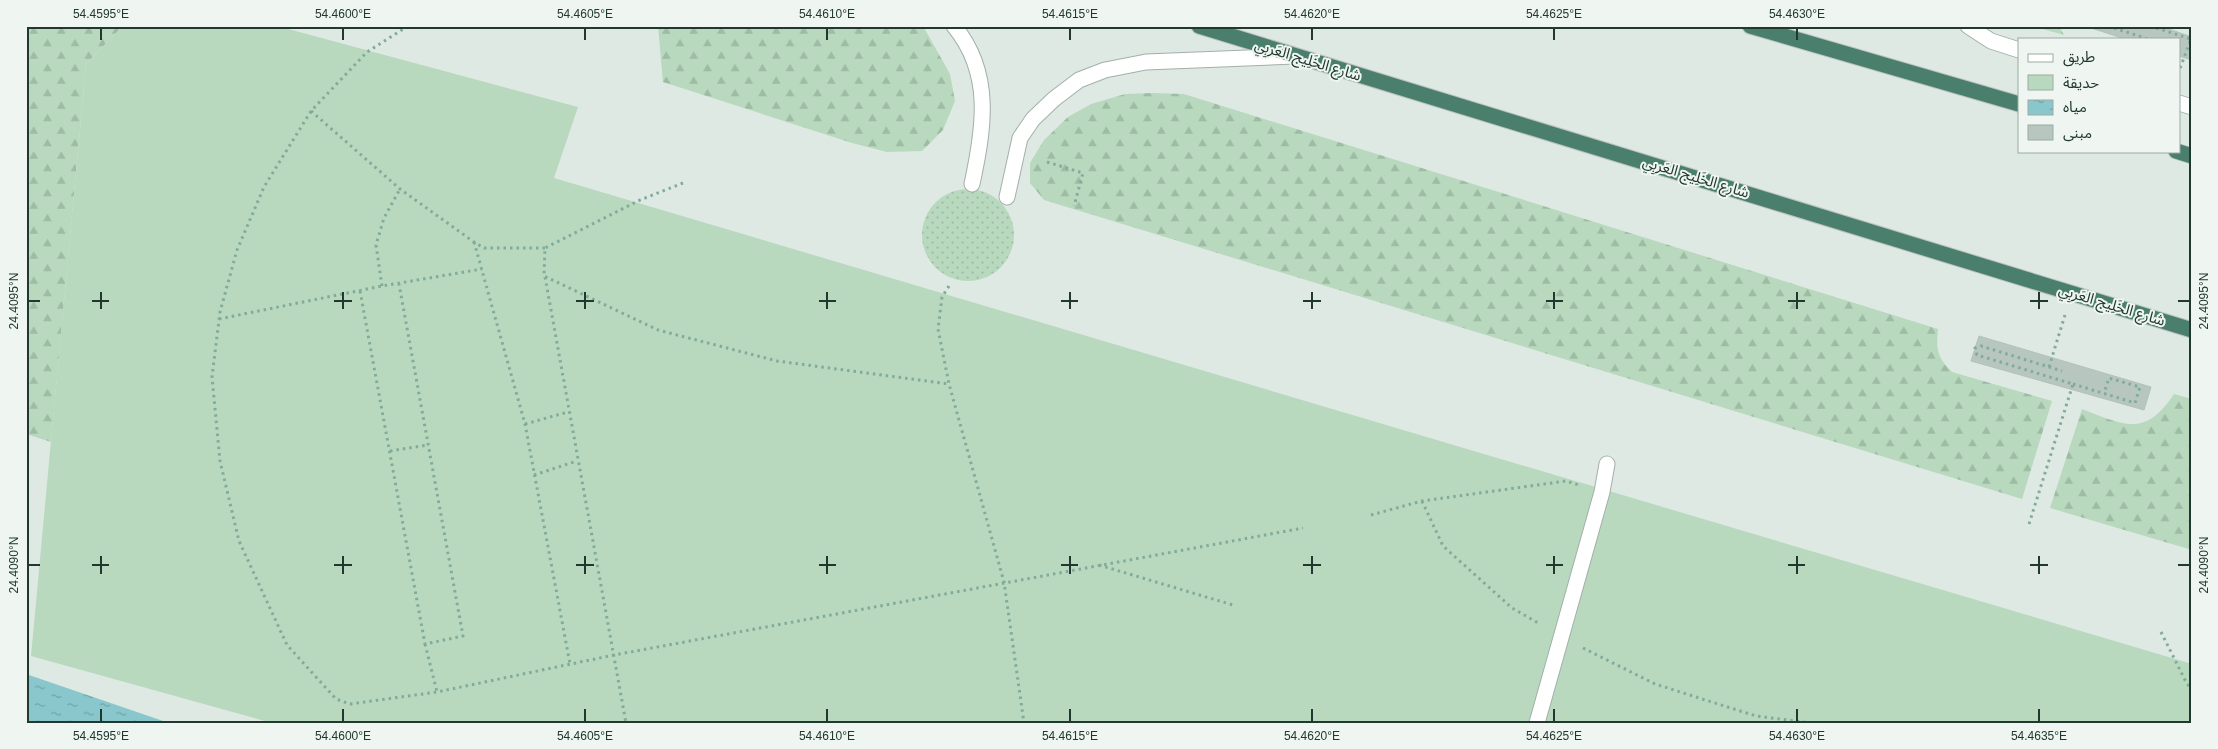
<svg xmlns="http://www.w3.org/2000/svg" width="2218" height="749" viewBox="0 0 2218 749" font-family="Helvetica,'Noto Sans Arabic',sans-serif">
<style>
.grass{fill:url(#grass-dots)}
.forest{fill:url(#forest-firs)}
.park{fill:#b8d9be}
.water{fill:url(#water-ripples)}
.building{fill:#b7c6bf;stroke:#b1c2ba}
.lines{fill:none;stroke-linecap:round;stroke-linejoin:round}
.service-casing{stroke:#a2b0aa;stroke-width:17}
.tertiary-casing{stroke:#a2b0aa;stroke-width:17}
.trunk-casing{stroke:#bcc3c1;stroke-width:17}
.path{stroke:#81ab9a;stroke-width:3;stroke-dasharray:2.5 4;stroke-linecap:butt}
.service{stroke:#fff;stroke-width:15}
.tertiary{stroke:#fff;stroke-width:15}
.trunk{stroke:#4a7f6e;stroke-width:15}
.ticks{fill:none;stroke:#213830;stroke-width:2}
.labels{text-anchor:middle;stroke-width:4;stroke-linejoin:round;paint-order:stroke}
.street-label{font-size:15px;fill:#213830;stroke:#eff6f2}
.neatline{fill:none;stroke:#213830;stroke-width:2}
.ticks-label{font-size:12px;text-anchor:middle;fill:#213830}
</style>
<defs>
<pattern id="grass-dots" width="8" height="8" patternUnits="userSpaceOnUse" patternTransform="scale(1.25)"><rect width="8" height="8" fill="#b8d9be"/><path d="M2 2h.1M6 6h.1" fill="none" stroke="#9ebba4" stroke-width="1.8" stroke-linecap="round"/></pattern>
<pattern id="forest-firs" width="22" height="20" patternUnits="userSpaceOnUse" patternTransform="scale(1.25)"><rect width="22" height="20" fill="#b8d9be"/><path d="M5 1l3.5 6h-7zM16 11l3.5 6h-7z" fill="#9ebba4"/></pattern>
<pattern id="water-ripples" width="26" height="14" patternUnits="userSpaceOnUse" patternTransform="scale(1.25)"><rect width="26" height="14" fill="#89c7cc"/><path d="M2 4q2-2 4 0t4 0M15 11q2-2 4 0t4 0" fill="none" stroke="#70a3a6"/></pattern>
</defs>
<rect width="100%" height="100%" fill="#dee9e3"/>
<path class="grass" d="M2032,26H2059L2064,35Z
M922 235a46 46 0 1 1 92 0a46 46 0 1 1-92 0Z"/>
<path class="forest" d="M26,26H123L86,64L51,442L26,434Z
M658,26H923L950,74L955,101L943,130L922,151L887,152L852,143L663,82Z
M1153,93L1184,94L1938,329C1936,350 1937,357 1952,372L2052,401L2022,499L1044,200L1030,183V163L1044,140L1068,117L1091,104L1125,94Z
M2174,394L2192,399V550L2050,508L2082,409C2124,425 2145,438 2174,394Z"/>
<path class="park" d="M123,26H277L578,107L554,178L2192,664V723H272L31,656L86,64Z"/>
<path class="water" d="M26,674L169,723H26Z"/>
<path class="building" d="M2085,26H2160L2192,37V60L2179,56V39H2125Z
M1979,336L2151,387L2144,410L1971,361Z"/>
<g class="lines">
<g class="service-casing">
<path id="service" d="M954,26C993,73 984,128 972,184
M1007,197L1020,138L1033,119L1054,99L1079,80L1105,70L1146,62L1295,56
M1537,723L1602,492L1607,464"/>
</g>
<g class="tertiary-casing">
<path id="tertiary" d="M1968,26L1991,41L2019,50
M2179,103L2192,107"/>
</g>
<g class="trunk-casing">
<path id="trunk" d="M1199,26L2192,330
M1750,26L2019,104
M2176,151L2192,156"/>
</g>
<path class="path" d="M408,26L367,52L311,111L264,187L237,250L220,312L212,377L220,461L239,541L287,645L336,699L350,704L437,692L614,655L1303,528
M2108,26L2148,39
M2150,26L2191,39L2179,71
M311,111L400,189L474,242L484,248H545
M1047,162L1083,173L1074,206
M683,183L640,200L545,248L544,276L658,330L777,361L949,384
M474,242L525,424L570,664
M545,277L626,723
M382,286L376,245L384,218L400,189
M949,286L942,297L938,329L949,384L1004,582L1024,723
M360,291L425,644L463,636L399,284
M219,319L382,286L482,269
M2049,367L2065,315
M2073,384L2135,403L2140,387L2109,378L2105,390
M525,424L568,412
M390,451L428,445
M534,475L577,461
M1422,501L1443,546L1512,608L1540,624
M1371,515L1422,501L1566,481L1579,485
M2029,524L2073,384L1977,355L1975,348L1981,346L2062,371
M1099,565L1233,605
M2161,632L2187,684L2192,689
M425,644L437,692
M1583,648L1655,684L1756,716L1811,723"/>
<use href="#service" class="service"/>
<use href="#tertiary" class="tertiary"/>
<use href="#trunk" class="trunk"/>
</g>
<path class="ticks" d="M101,28V40M343,28V40M585,28V40M827,28V40M1070,28V40M1312,28V40M1554,28V40M1797,28V40M101,292V309M343,292V309M585,292V309M827,292V309M1070,292V309M1312,292V309M1554,292V309M1797,292V309M2039,292V309M28,301H40M92,301H109M334,301H352M576,301H594M819,301H836M1061,301H1078M1303,301H1321M1546,301H1563M1788,301H1805M2030,301H2048M2178,301H2190M101,556V574M343,556V574M585,556V574M827,556V574M1070,556V574M1312,556V574M1554,556V574M1797,556V574M2039,556V574M28,565H40M92,565H109M334,565H352M576,565H594M819,565H836M1061,565H1078M1303,565H1321M1546,565H1563M1788,565H1805M2030,565H2048M2178,565H2190M101,709V722M343,709V722M585,709V722M827,709V722M1070,709V722M1312,709V722M1554,709V722M1797,709V722M2039,709V722"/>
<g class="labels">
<g class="street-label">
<text transform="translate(1308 60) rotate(17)" y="5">شارع الخَلِيج العَربِي</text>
<text transform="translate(1696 177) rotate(17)" y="5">شارع الخَلِيج العَربِي</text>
<text transform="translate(2112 305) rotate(17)" y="5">شارع الخَلِيج العَربِي</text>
</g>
</g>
<rect width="2218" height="749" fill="none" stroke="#eff6f2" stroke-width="55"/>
<rect x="2018" y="38" width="162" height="115" fill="#eff6f2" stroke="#9daaa4"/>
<rect x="2028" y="54" width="25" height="8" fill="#ffffff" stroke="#9daaa4"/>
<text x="2063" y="62" font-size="15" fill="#213830">طريق</text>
<rect x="2028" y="75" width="25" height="15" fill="#b8d9be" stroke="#9daaa4"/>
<text x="2063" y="88" font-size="15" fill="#213830">حديقة</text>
<rect x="2028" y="100" width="25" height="15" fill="url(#water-ripples)" stroke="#9daaa4"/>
<text x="2063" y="112" font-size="15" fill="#213830">مياه</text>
<rect x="2028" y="125" width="25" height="15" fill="#b7c6bf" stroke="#9daaa4"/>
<text x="2063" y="138" font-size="15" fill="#213830">مبنى</text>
<rect x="28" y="28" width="2162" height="694" class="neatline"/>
<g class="ticks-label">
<text x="101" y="18">54.4595°E</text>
<text x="343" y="18">54.4600°E</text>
<text x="585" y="18">54.4605°E</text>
<text x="827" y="18">54.4610°E</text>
<text x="1070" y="18">54.4615°E</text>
<text x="1312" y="18">54.4620°E</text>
<text x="1554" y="18">54.4625°E</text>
<text x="1797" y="18">54.4630°E</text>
<text transform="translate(14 301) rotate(-90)" y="4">24.4095°N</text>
<text transform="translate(2204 301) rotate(-90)" y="4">24.4095°N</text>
<text transform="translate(14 565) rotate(-90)" y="4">24.4090°N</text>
<text transform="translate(2204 565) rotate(-90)" y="4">24.4090°N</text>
<text x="101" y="740">54.4595°E</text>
<text x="343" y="740">54.4600°E</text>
<text x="585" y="740">54.4605°E</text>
<text x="827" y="740">54.4610°E</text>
<text x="1070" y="740">54.4615°E</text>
<text x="1312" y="740">54.4620°E</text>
<text x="1554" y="740">54.4625°E</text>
<text x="1797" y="740">54.4630°E</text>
<text x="2039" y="740">54.4635°E</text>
</g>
</svg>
